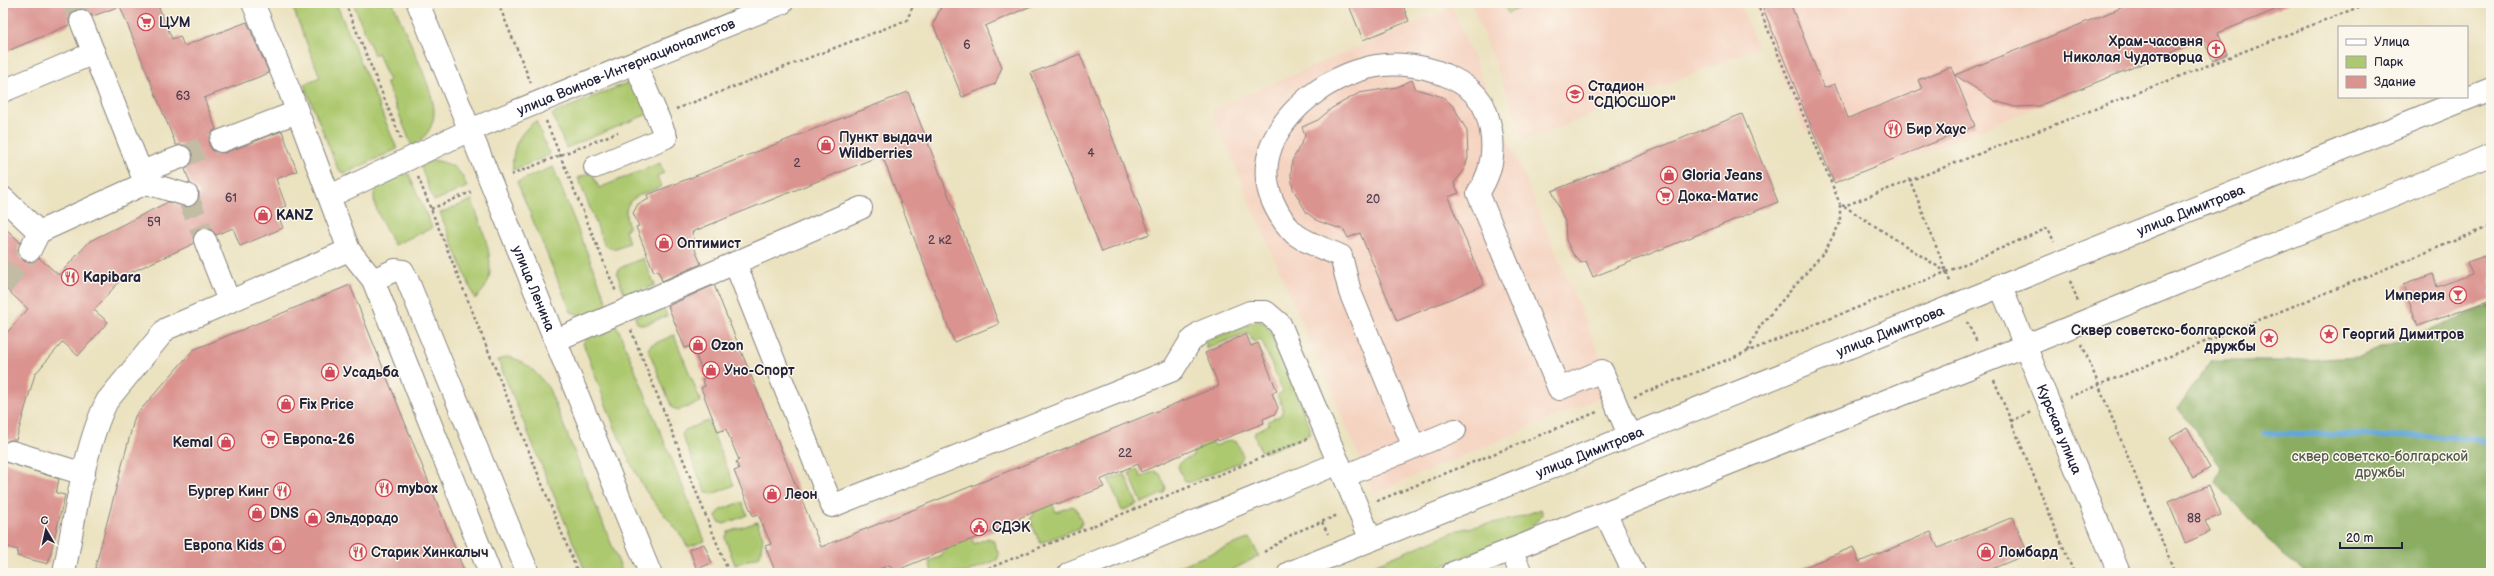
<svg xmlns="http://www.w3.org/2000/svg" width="2494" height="576" viewBox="0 0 2494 576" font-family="'Balsamiq Sans',sans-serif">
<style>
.built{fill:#f5d3c1}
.green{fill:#adc96f;stroke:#687655}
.forest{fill:#8aad62;stroke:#56684e}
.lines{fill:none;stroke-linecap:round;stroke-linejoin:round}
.stream{stroke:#61a6d6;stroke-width:6}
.building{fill:#da938f}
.minor-tunnel{stroke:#c3bca5;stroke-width:22;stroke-dasharray:22 11;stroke-linecap:butt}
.minor-casing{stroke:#86827e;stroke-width:24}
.major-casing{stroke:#86827e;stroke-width:24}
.path{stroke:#86827e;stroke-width:2.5;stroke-dasharray:3 3;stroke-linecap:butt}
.minor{stroke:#fff;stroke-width:22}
.major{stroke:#fff;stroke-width:22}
.labels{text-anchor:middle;stroke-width:3;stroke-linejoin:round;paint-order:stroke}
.number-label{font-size:12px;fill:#503e50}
.poi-label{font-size:14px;font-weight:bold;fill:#22223b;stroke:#fbf7ec;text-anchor:start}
.street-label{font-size:14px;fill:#22223b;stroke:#fbf7ec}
.park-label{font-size:14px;fill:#535c4d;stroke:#fbf7ec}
</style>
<rect width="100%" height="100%" fill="#fbf7ec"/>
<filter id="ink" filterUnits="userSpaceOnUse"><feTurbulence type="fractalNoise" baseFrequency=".025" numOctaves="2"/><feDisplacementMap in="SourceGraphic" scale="8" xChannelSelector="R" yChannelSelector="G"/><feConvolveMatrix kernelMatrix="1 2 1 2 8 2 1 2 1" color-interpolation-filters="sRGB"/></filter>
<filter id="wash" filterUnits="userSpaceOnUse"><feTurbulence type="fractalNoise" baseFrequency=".012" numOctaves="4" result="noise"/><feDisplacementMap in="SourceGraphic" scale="16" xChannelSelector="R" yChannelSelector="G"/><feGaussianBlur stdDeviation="0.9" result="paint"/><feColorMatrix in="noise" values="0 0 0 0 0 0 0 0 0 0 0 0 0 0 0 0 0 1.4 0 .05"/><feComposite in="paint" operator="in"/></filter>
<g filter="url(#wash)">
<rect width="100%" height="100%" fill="#ebe2c0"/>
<path class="built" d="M1471,3H1740L1758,48L1525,141Z
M1753,3H2292L1878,171L1854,112L1805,131Z
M1452,7L1615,391L1375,493L1211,110Z"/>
<path class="green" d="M291,3H336L397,149L346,173L341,172L337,167L304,84L320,77Z
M353,3H393C402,26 435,91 434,112C434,127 425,139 412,146L386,82L389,81L378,53L374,55Z
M1503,3H1533L1508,13Z
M634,80L648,114L566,148L552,114Z
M536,121L550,155L513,170C511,149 519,132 536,121Z
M433,160C453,164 460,168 467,187L434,201L420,165Z
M660,163L664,173L657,176L661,187C638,196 618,198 629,228L625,230L629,243L613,249L605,246L578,178L592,172L599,188Z
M553,167L608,305L583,316L571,312L517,182Z
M399,174H409L432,228L394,245C388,232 366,200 377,187C382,181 393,178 399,174Z
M472,200C480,224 494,253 489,279C487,287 480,294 475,299L440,213Z
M643,258L655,285L630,295H625L617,274L620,268Z
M663,306L667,316L644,325L637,323L635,317Z
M1258,321L1265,323L1270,330L1310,428L1309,435L1266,452L1261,451L1254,435L1256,431L1269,425L1268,421L1281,415L1283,409L1277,395L1283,392L1261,339L1253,342L1248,332L1206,349V341Z
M610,324L618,328L705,541L688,547C675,523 653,506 640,481C616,438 601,389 583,343L593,331Z
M674,335L701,402L679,410L672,408L648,349L651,345Z
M506,357C524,358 539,375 549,389L623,573H586L498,360Z
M708,421L734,485L713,494L705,491L682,435L685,430Z
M1211,439L1215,446L1230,440L1237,442L1243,456L1240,462L1191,482H1185L1178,467L1180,462L1193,456V452L1199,449L1198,445Z
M1137,469L1141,477L1154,471L1160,474L1166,488L1164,493L1142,503L1129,473Z
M1125,474L1137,504L1122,511L1109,480Z
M742,502L747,515L724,524L719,522L716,517L720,510Z
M1052,503L1056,512L1072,506L1076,508L1082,523L1079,528L1040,543L1030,520L1035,510Z
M1541,509L1543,515L1524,533L1425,573H1355L1458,530L1517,518Z
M757,522L763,537L760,556L735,565L725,538L728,532Z
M971,536L974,544L988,538L993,540L999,555L997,560L965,573H932L929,561L942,556L941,553L946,551L947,545Z
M1250,538L1259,556L1226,573H1162Z"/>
<path class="forest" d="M2491,305V573H2306L2282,554L2215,482L2221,467L2178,408L2211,361H2288L2358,357Z"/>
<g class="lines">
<path class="stream" d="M2265,433L2473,438L2491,442"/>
</g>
<g id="blocks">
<path class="building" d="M18,3H157L172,39L180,36L184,46L247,22L269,73L204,98L216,129L211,133L209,145L213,151L225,153L282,131L297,171L276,179L286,206L276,210L283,228L240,246L233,228L216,235L207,228H201L195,233L193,244L125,275L94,310L108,322L78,356L63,342L35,374L16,440H9L3,444V337L28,309L3,286V226L20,242L18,251L24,261L31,262L39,258L59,275L90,241L168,202L190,207L195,204L199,198V192L190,183L185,169L193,159V152L183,145H176L120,6L93,16L83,9L76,10L69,19V25L3,53V9Z
M943,3H1038L985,26L1002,67L995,84L962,97L933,24Z
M1348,3H1402L1409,21L1363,40Z
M1761,3H1790L1824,88L1835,84L1848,118L1922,89L1918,80L1951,67L1975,126L1834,183Z
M2133,3L2290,4L2218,33L2227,54L2213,61L2203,39L2038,106L2015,107L1995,101L1955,75Z
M1080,54L1150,234L1102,252L1031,73Z
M1412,80L1416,89L1443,97L1454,107L1467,131L1468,158L1463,172L1454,183L1459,193L1448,197L1484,285L1397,321L1360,233L1348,238L1344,230L1318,221L1307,213L1293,189L1291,175L1292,161L1305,136L1302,127L1318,120L1332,108L1359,93L1397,87Z
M908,92L999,324L954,342L882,155L692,232L695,241L692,242L701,264L662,281L658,270L654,272L636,227L639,226L633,213L638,204L649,199L647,195Z
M1742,114L1778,202L1593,277L1586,261L1581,263L1573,254L1566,240L1565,222L1552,191Z
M2491,254V300L2418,326L2403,285L2433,274L2437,287L2472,274L2467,262Z
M350,285L465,573H111L95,568L135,416L193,350Z
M714,285L821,547L1219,386L1205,353L1246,334L1251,346L1258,343L1277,391L1272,393L1278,408L1275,414L1263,419L1264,423L1218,441V439L1141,472L1138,464L1100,480L1104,487L1057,505L1056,503L1019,518L1020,521L936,553V554L893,572L890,565L869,573H776L765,546L771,544L758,514L753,516L734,471L739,469L736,462L739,460L726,429L718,432L701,388L705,386L702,379L705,378L692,346L685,348L668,306Z
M2187,428L2210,468L2193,478L2170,438Z
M3,461L59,479L56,493L65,495L48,564L17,556L18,550L3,546Z
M2209,485L2221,515L2205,521L2210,532L2185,543L2168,502Z
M2013,517L2028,554L1982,573H1790L1853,547L1859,562L1931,532L1938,548Z
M704,544L712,563L697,569L689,549Z"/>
</g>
</g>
<g filter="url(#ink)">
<use href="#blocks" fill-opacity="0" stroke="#86827e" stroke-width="1"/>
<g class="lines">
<path class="minor-tunnel" d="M73,3L81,21
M181,157L221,141
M187,195L205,240
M3,285L30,250"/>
<g class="minor-casing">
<g id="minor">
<path d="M253,3L290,92L349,250L373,280L490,573"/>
<path d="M81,21L141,172L181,157"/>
<path d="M3,91L94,53"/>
<path d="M221,141L297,112"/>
<path d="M595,167L666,137L635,63"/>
<path d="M146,183L187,195"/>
<path id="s1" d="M330,196L470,130L782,3"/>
<path d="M3,198L39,232L146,183L141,172"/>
<path d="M861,208L735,263L832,506L1173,370L1190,342L1201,332L1250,312H1266L1280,324L1371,540"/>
<path d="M205,240L229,301"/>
<path d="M30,250L39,232"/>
<path d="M373,280L395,270L403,271L407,279L528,573"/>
<path d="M556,340L735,263"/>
<path d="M1414,447L1350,292L1341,256C1326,249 1308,244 1295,234C1285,225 1278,213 1273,202C1247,143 1305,88 1357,71C1385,61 1419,63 1445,75C1462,82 1480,94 1486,112C1496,140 1495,168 1478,193L1559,389L1602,371L1629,435"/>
<path d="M12,452L84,474"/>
<path d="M1345,476L1455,430"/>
<path d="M1605,513L1634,573"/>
<path d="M1511,550L1521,573"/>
<path d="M64,573C74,522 84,447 107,401L166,329L349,250"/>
<path d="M1069,573L1339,463"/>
<path d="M1453,573L2024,346L2491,155"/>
</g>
</g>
<g class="major-casing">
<g id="major">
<path id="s2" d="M418,3L650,573"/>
<path id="s3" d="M2000,285L2119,573"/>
<path id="s4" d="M1289,573L2491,89"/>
</g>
</g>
<path class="path" d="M345,3L401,139
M498,3L531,83
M1757,3L1840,204
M676,109L907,20L914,3
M546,121L616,292
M511,175L618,132
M418,177L578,573
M1909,178L1951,284
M1844,206L1946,272
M431,209L471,192
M2070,281L2078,301
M1967,322L1977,342
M631,330L729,573
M2082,344L2175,573
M1748,351L1760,326L1825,251L1840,223V204L1844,206L2369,3
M1994,380L2074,573
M1634,397L1946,272L2048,228L2054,242
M2069,397L2491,226
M2011,421L2031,412
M1377,501L1597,412
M1322,522L1328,534
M1264,552L1294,533L1338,515
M977,573L1307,439"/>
<use href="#minor" class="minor"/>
<use href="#major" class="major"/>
</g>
</g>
<defs>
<g id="supermarket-ring" transform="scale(0.9)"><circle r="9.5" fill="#fbf7ec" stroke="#d1495b" stroke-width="1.5"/><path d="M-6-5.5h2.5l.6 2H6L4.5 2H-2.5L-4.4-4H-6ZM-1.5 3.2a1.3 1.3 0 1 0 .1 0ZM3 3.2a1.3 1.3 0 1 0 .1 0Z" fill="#d1495b"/></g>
<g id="church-ring" transform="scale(0.9)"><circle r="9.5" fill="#fbf7ec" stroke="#d1495b" stroke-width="1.5"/><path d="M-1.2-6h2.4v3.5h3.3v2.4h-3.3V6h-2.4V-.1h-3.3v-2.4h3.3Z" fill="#d1495b"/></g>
<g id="school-ring" transform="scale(0.9)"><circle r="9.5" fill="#fbf7ec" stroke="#d1495b" stroke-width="1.5"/><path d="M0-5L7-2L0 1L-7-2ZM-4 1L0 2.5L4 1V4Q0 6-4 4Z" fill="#d1495b"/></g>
<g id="restaurant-ring" transform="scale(0.9)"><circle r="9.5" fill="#fbf7ec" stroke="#d1495b" stroke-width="1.5"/><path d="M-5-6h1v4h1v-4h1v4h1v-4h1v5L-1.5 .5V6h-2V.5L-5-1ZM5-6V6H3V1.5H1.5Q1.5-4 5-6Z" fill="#d1495b"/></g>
<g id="shop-ring" transform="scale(0.9)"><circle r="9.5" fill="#fbf7ec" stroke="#d1495b" stroke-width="1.5"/><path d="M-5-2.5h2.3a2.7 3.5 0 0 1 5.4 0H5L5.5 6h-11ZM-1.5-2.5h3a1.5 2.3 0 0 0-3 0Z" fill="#d1495b"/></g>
<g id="bar-ring" transform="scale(0.9)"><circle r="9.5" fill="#fbf7ec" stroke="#d1495b" stroke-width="1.5"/><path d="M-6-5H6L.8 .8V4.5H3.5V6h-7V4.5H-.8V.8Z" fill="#d1495b"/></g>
<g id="sight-ring" transform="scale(0.9)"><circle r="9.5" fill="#fbf7ec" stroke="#d1495b" stroke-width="1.5"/><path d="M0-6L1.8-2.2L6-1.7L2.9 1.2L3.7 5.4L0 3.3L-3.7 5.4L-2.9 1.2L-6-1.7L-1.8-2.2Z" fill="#d1495b"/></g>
<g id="civic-ring" transform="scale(0.9)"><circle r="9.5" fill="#fbf7ec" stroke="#d1495b" stroke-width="1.5"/><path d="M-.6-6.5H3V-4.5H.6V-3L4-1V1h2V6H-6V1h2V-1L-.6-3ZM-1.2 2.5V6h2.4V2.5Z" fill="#d1495b"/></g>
</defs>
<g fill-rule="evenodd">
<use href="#supermarket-ring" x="146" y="22"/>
<use href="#church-ring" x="2216" y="49"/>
<use href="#school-ring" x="1575" y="94"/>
<use href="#restaurant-ring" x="1893" y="129"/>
<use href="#shop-ring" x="826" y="145"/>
<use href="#shop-ring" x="1669" y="175"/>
<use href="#supermarket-ring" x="1665" y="196"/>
<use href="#shop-ring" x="263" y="215"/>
<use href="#shop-ring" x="664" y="243"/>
<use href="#restaurant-ring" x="70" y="277"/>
<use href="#bar-ring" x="2458" y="295"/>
<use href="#sight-ring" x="2329" y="334"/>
<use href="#sight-ring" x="2269" y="338"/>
<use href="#shop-ring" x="698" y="345"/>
<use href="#shop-ring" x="711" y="370"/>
<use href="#shop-ring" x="330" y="372"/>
<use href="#shop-ring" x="286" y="404"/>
<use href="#supermarket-ring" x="270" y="439"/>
<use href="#shop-ring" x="226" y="442"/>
<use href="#restaurant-ring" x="384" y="488"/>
<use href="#restaurant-ring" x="282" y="491"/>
<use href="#shop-ring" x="772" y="494"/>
<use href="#shop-ring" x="257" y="513"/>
<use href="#shop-ring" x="313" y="518"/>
<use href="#civic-ring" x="979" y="527"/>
<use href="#shop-ring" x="277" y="545"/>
<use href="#restaurant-ring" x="358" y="552"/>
<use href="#shop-ring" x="1986" y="552"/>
</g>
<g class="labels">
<g class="number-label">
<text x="967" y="49">6</text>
<text x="183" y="100">63</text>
<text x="1091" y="157">4</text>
<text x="797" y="167">2</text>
<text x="231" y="202">61</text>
<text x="1373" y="203">20</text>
<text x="154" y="226">59</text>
<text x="940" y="244">2 к2</text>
<text x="1125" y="457">22</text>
<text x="2194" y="522">88</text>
</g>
<g class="poi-label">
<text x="159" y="27">ЦУМ</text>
<text x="2203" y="46" text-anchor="end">Храм-часовня<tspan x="2203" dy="16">Николая Чудотворца</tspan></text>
<text x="1588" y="91">Стадион<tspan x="1588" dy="16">"СДЮСШОР"</tspan></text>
<text x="1906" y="134">Бир Хаус</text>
<text x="839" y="142">Пункт выдачи<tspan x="839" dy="16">Wildberries</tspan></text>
<text x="1682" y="180">Gloria Jeans</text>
<text x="1678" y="201">Дока-Матис</text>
<text x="276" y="220">KANZ</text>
<text x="677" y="248">Оптимист</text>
<text x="83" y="282">Kapibara</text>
<text x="2445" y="300" text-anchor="end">Империя</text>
<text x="2256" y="335" text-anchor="end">Сквер советско-болгарской<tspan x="2256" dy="16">дружбы</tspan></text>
<text x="2342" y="339">Георгий Димитров</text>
<text x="711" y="350">Ozon</text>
<text x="724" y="375">Уно-Спорт</text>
<text x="343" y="377">Усадьба</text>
<text x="299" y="409">Fix Price</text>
<text x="283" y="444">Европа-26</text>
<text x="213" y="447" text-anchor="end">Kemal</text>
<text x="397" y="493">mybox</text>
<text x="269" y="496" text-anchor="end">Бургер Кинг</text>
<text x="785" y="499">Леон</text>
<text x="270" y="518">DNS</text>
<text x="326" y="523">Эльдорадо</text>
<text x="992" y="532">СДЭК</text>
<text x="264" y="550" text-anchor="end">Европа Kids</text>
<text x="371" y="557">Старик Хинкалыч</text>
<text x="1999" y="557">Ломбард</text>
</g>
<g class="street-label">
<text dy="5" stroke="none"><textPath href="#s1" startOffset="323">улица Воинов-Интернационалистов</textPath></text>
<text dy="5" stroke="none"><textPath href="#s4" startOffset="972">улица Димитрова</textPath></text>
<text dy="5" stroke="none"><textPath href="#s2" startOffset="308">улица Ленина</textPath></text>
<text dy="5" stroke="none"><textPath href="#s4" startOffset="648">улица Димитрова</textPath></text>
<text dy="5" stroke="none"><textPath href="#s3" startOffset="156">Курская улица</textPath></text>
<text dy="5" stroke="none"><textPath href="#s4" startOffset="324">улица Димитрова</textPath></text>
</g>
<g class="park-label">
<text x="2380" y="461">сквер советско-болгарской<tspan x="2380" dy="16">дружбы</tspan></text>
</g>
</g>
<rect width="2494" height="576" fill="none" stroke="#fbf7ec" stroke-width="16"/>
<rect x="2338" y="26" width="130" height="72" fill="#fbf7ec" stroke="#a4a2a5"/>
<rect x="2346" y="39" width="20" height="6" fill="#ffffff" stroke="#a4a2a5"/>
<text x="2374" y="46" font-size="12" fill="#22223b">Улица</text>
<rect x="2346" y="56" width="20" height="12" fill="#adc96f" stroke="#a4a2a5"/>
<text x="2374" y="66" font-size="12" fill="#22223b">Парк</text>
<rect x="2346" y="76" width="20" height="12" fill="#da938f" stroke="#a4a2a5"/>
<text x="2374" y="86" font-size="12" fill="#22223b">Здание</text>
<g transform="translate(46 530) rotate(351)" stroke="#fbf7ec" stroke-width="3" paint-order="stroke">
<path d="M0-3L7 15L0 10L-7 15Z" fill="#22223b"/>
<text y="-6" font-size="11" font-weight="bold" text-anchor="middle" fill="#22223b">С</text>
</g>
<path d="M2340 542v6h62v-6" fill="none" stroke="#22223b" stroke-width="2"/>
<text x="2346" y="542" font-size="12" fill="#22223b" stroke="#fbf7ec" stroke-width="3" paint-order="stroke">20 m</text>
</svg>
